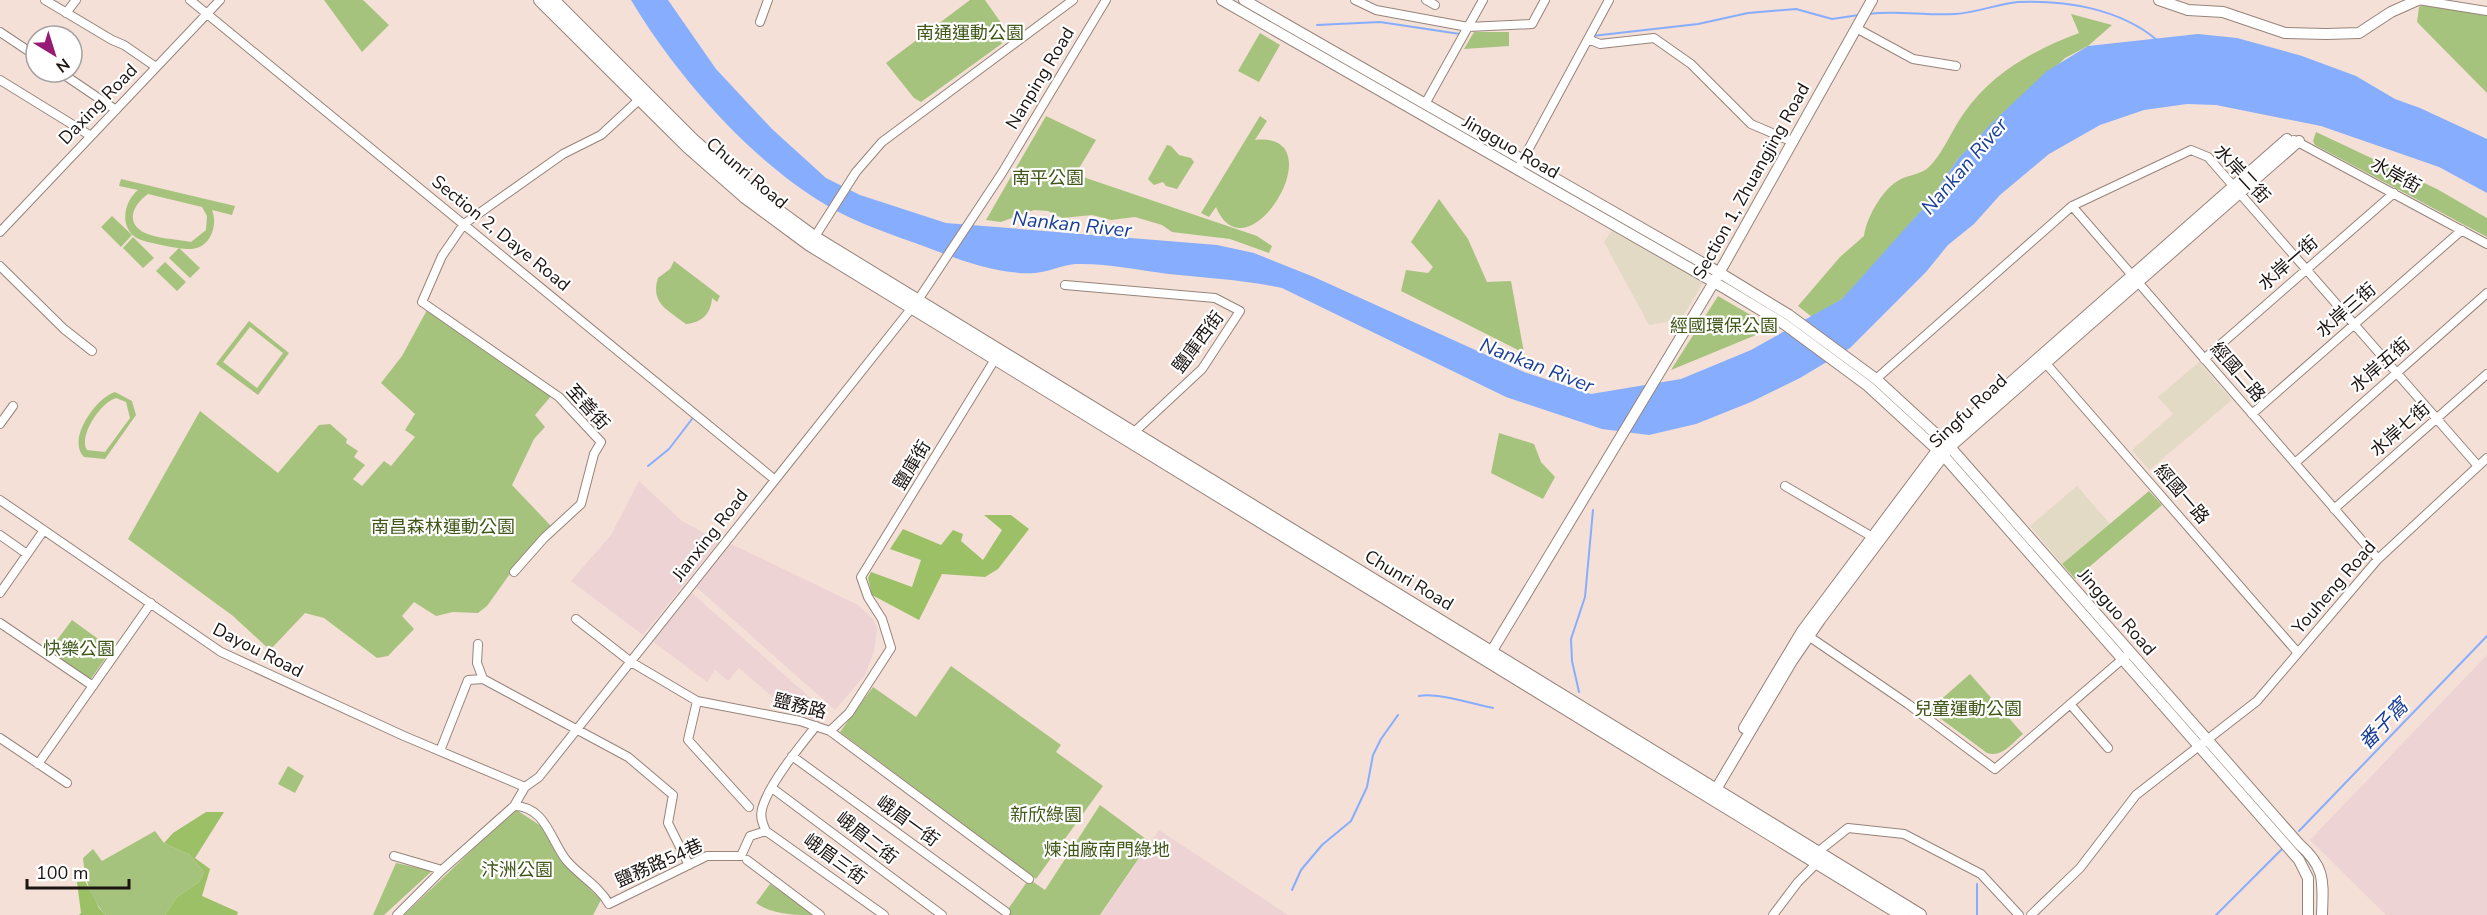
<svg xmlns="http://www.w3.org/2000/svg" width="2487" height="915" viewBox="0 0 2487 915" font-family="'Nunito Sans','Noto Sans TC',sans-serif">
<style>
.commercial{fill:#e3dac5}
.industrial{fill:#eed3d5}
.green{fill:#a6c37d;fill-rule:evenodd}
.forest{fill:#9cc066}
.water{fill:#87adfe}
.lines{fill:none;stroke-linecap:round;stroke-linejoin:round}
.stream{stroke:#87adfe;stroke-width:2}
.minor-casing{stroke:#96847b;stroke-width:10}
.tertiary-casing{stroke:#96847b;stroke-width:12}
.primary-casing{stroke:#96847b;stroke-width:14}
.minor{stroke:#fff;stroke-width:8}
.tertiary{stroke:#fff;stroke-width:10}
.primary{stroke:#fff;stroke-width:12}
.labels{text-anchor:middle;stroke-width:4.5;stroke-linejoin:round;paint-order:stroke}
.park-label{font-size:18px;fill:#415819;stroke:#fff}
.street-label{font-size:18px;fill:#1c1512;stroke:#fff}
.water-label{font-size:20px;font-style:italic;fill:#1b3e99;stroke:#fff}
</style>
<rect width="100%" height="100%" fill="#f4e0d6"/>
<path class="commercial" d="M1612,230L1703,283L1681,320L1649,325L1604,242Z
M2199,362L2232,400L2149,470L2132,450L2173,414L2158,397Z
M2077,486L2110,524L2062,564L2030,526Z"/>
<path class="industrial" d="M639,481L682,521L719,541L643,635L571,581L611,535Z
M729,543L858,605L874,620L877,629L874,651L865,675L835,710L695,586Z
M692,593L824,710L816,720L792,714L739,668L728,681L715,670L707,682L652,641Z
M2487,655V915H2386L2310,840Z
M1159,830L1288,915H1101Z"/>
<path class="green" d="M324,0H363L389,25L362,52Z
M970,0H985L1011,37L921,102L914,98L886,63Z
M2423,5L2487,14V93L2417,22L2419,7Z
M2071,14L2112,25L2088,46L2065,58L1958,159L1928,203L1854,288L1842,299L1812,317L1798,306L1840,257L1864,236C1866,219 1881,192 1896,182C1905,175 1921,175 1929,167C1942,155 1953,128 1964,113C1993,72 2034,50 2079,33Z
M1474,32H1509V46L1464,49Z
M1260,33L1280,45L1259,82L1238,71Z
M1046,116L1096,140L1078,170L1086,178L1257,236L1272,246L1269,253L1230,239L1172,232L1162,225L1135,217L1111,220L1092,215L1062,218L1048,211L1034,210L1001,222L986,220Z
M1260,116L1267,121L1255,140C1338,131 1247,282 1216,207L1209,217L1201,213Z
M2316,132L2437,189L2487,218V237L2315,145L2313,141Z
M1167,145L1171,146L1179,155L1191,158L1194,162L1177,189L1166,186L1163,182L1154,185L1148,179Z
M121,179L235,206L232,215L212,210C218,225 211,248 191,249C182,250 150,243 141,240C118,231 123,202 138,190L119,186ZM148,194L202,207L207,216L206,230L191,242C177,239 156,239 143,232C124,221 135,203 148,194Z
M1439,199L1468,239L1487,282L1511,281L1524,353L1401,291L1406,270L1428,273L1433,267L1411,242Z
M112,216L132,235L121,247L101,227Z
M133,237L154,258L143,268L123,248Z
M179,248L200,268L190,278L169,258Z
M674,261L720,296L717,302L712,298C711,314 701,323 686,324C668,310 650,303 658,278L670,269Z
M165,262L186,282L177,291L156,271Z
M1718,296L1773,328L1671,370Z
M427,310L552,395L535,415L545,427L534,439L512,485L551,526L524,554L487,606L478,613L453,612L436,616L414,602L402,616L414,629L388,656L377,658L324,618L305,613L270,650L233,616L128,539L200,411L278,473L319,425L330,424L347,439L346,443L358,451L354,457L365,465L353,479L362,486L384,461L391,466L415,437L405,430L415,414L381,383L402,356Z
M249,321L289,353L258,395L216,364ZM250,327L283,353L257,388L223,362Z
M115,392L132,401L136,415L105,459L84,457C66,439 97,397 115,392ZM116,398L126,402L130,418L105,452L87,450C78,436 101,402 116,398Z
M1499,433L1534,444L1541,462L1555,477L1543,499L1491,473Z
M2149,491L2162,505L2075,579L2062,564Z
M72,620L112,649L90,680L48,652Z
M951,666L1061,745L1056,752L1103,786L1036,879L840,732L873,687L916,717Z
M1970,674L2023,734C2012,743 2002,758 1987,753L1929,710Z
M288,766L304,776L295,793L278,784Z
M1100,805L1150,842L1100,915H1004L1029,879L1045,890Z
M515,809L544,828L575,874L601,900L593,915H404Z
M155,831L164,843L190,855L204,872L199,882L177,897L165,915H106C90,899 85,879 83,858L93,849L102,861Z
M396,863L432,871L384,915H373Z
M770,884L817,915C796,915 773,915 756,903Z"/>
<path class="forest" d="M984,515H1011L1029,529L998,569L985,577L942,574L919,620L872,595L868,578L871,572L912,587L921,560L890,549L903,529L941,545L953,530L963,534L961,541L983,560L1002,530Z
M206,812H224L195,858L210,869L202,896L238,912L237,915H165L177,897L199,882L204,872L190,855L164,843L173,833Z
M85,881L99,908L106,915H79L81,913L77,882Z"/>
<path class="water" d="M631,0H668L716,69L772,129L826,178L860,195L946,223L1217,245L1254,253L1314,277L1524,372L1591,394L1681,379L1751,350L1842,299L1928,203L1958,159L1992,123L2047,71L2088,46L2198,34L2237,38L2302,56L2356,76L2395,99L2420,108L2487,139V193L2439,167L2321,126L2216,105L2187,104L2144,110L2100,125L2049,154L2000,195L1974,224L1948,245L1926,272L1850,348L1800,378L1751,402L1696,424L1649,435L1602,429L1506,397L1282,288C1245,280 1207,278 1169,274C1138,270 1107,263 1075,264C1062,265 1049,272 1035,273C998,275 960,260 926,247C891,234 858,224 826,205C751,161 675,74 631,0Z"/>
<g class="lines">
<path class="stream" d="M1868,14C1897,10 1925,16 1955,14C1977,13 1996,4 2018,2C2067,0 2120,9 2157,40
M1317,25L1380,22L1460,34
M1592,36L1698,24L1748,13L1796,9L1832,19L1859,15
M648,466L669,449L692,419
M1579,692L1572,661L1571,639L1585,597L1593,510
M1419,696C1436,692 1473,704 1493,708
M2299,831L2487,636
M1977,884V915
M1292,890L1301,870L1322,845L1351,821L1367,787L1373,755L1381,739L1398,715
M2216,915L2284,847"/>
<g class="minor-casing">
<path id="minor" d="M45,0L112,40L124,45L156,67
M190,0L774,479
M1355,0L1376,10L1468,27L1532,24L1545,0
M1426,0L1435,5
M2418,0L2487,11
M66,13L76,0
M760,22L768,0
M1856,28L1913,59L1956,66
M0,32L36,56
M1588,39L1600,44L1654,38L1691,64L1751,124L1793,142
M60,72L116,110
M0,80L91,136
M1425,104L1483,0
M2294,140L2487,244
M1521,163L1609,0
M2072,206L2378,559
M0,232L220,0
M812,241L856,172L882,142L1073,0
M0,266L64,329L92,351
M1065,285L1215,298L1240,311L1202,369L1130,436
M2042,359L2298,653
M2204,359L2394,193
M1876,379L2072,206L2191,150L2208,157L2478,466
M2252,414L2462,230
M0,424L13,406
M2295,463L2487,293
M1785,486L1876,539
M0,500L221,652L404,736L525,787
M2334,509L2487,374
M0,535L27,554
M514,572L544,538L581,504L594,454L601,442L559,397L422,302L442,256L464,224L563,154L601,135L642,97
M0,593L44,530
M576,619L631,662L697,701L800,721L830,731L1029,879
M0,623L93,686
M1804,633L1908,704L1995,769L2126,656
M478,644L477,663L483,679L628,757L673,795L668,823L689,865
M697,701L688,740L749,807
M2070,704L2108,748
M830,731L849,713L891,648L882,619L868,597L861,577L997,356
M0,738L67,783
M440,751L468,680L483,679
M792,756L1006,912
M38,764L151,603
M772,788L942,915
M514,806L525,787L539,777L918,300L1002,173L1106,0
M766,831L884,915
M1814,855L1848,828L1904,834L1981,874L2019,915
M394,856L442,870L514,806C546,806 551,842 567,861C580,876 599,886 609,904L707,856H741L750,836L766,831C762,823 760,817 762,809C768,785 800,746 816,726
M747,860L820,915
M397,915L442,870
M1773,915L1798,882L1819,861
M2031,915L2080,868L2136,795L2257,701L2378,559L2487,458"/>
</g>
<g class="tertiary-casing">
<path id="tertiary" d="M1222,0L1726,289L1784,324L1868,386L1943,455L2299,860L2308,878V915
M1244,0L1720,273L1789,315L1876,379L1950,447L2299,844C2326,868 2323,881 2322,915
M2159,0L2188,10L2223,12L2285,33L2326,34L2359,33L2391,12L2418,0
M1487,659L1714,282L1872,0
M1744,728L1802,631L1944,441L2287,139
M1712,796L1792,661L1820,620L1950,447L2299,141"/>
</g>
<g class="primary-casing">
<path id="primary" d="M540,0L688,147L745,197L810,245L1902,915
M553,0L693,140L750,190L814,237L1920,915"/>
</g>
<use href="#minor" class="minor"/>
<use href="#tertiary" class="tertiary"/>
<use href="#primary" class="primary"/>
</g>
<g class="labels">
<g class="park-label">
<text x="970" y="39">南通運動公園</text>
<text x="1048" y="184">南平公園</text>
<text x="1724" y="332">經國環保公園</text>
<text x="443" y="533">南昌森林運動公園</text>
<text x="79" y="655">快樂公園</text>
<text x="1968" y="715">兒童運動公園</text>
<text x="1046" y="821">新欣綠園</text>
<text x="1107" y="856">煉油廠南門綠地</text>
<text x="517" y="876">汴洲公園</text>
</g>
<g class="street-label">
<text transform="translate(1040 78) rotate(-59)" y="6">Nanping Road</text>
<text transform="translate(98 104) rotate(-46)" y="6">Daxing Road</text>
<text transform="translate(1511 147) rotate(30)" y="6">Jingguo Road</text>
<text transform="translate(747 173) rotate(40)" y="6">Chunri Road</text>
<text transform="translate(2242 174) rotate(47)" y="6">水岸二街</text>
<text transform="translate(2396 175) rotate(29)" y="6">水岸街</text>
<text transform="translate(1751 181) rotate(-61)" y="6">Section 1, Zhuangjing Road</text>
<text transform="translate(501 233) rotate(39)" y="6">Section 2, Daye Road</text>
<text transform="translate(2288 263) rotate(-41)" y="6">水岸一街</text>
<text transform="translate(2346 310) rotate(-41)" y="6">水岸三街</text>
<text transform="translate(1198 342) rotate(-53)" y="6">鹽庫西街</text>
<text transform="translate(2380 365) rotate(-41)" y="6">水岸五街</text>
<text transform="translate(2238 372) rotate(49)" y="6">經國二路</text>
<text transform="translate(588 407) rotate(48)" y="6">至善街</text>
<text transform="translate(1968 411) rotate(-43)" y="6">Singfu Road</text>
<text transform="translate(2400 429) rotate(-41)" y="6">水岸七街</text>
<text transform="translate(912 465) rotate(-59)" y="6">鹽庫街</text>
<text transform="translate(2182 494) rotate(49)" y="6">經國一路</text>
<text transform="translate(710 535) rotate(-52)" y="6">Jianxing Road</text>
<text transform="translate(1409 580) rotate(31)" y="6">Chunri Road</text>
<text transform="translate(2334 587) rotate(-49)" y="6">Youheng Road</text>
<text transform="translate(2117 612) rotate(49)" y="6">Jingguo Road</text>
<text transform="translate(258 650) rotate(27)" y="6">Dayou Road</text>
<text transform="translate(800 706) rotate(14)" y="6">鹽務路</text>
<text transform="translate(908 821) rotate(36)" y="6">峨眉一街</text>
<text transform="translate(867 838) rotate(38)" y="6">峨眉二街</text>
<text transform="translate(835 859) rotate(36)" y="6">峨眉三街</text>
<text transform="translate(659 863) rotate(-24)" y="6">鹽務路54巷</text>
</g>
<g class="water-label">
<text transform="translate(1964 166) rotate(-49)" y="7">Nankan River</text>
<text transform="translate(1072 224) rotate(6)" y="7">Nankan River</text>
<text transform="translate(1537 365) rotate(21)" y="7">Nankan River</text>
<text transform="translate(2383 724) rotate(-46)" y="7">番子窩</text>
</g>
</g>
<g transform="translate(54 54) rotate(142)"><circle r="28" fill="#ffffff" stroke="#a4a1a0" stroke-width="1.5"/>
<path d="M0-4.5L10 22L0 15L-10 22Z" fill="#971a74"/>
<text y="-9" font-size="16" font-weight="bold" text-anchor="middle" fill="#1c1512">N</text>
</g>
<path d="M27 879v9h102v-9" fill="none" stroke="#1c1512" stroke-width="3"/>
<text x="36" y="879" font-size="18" fill="#1c1512" stroke="#ffffff" stroke-width="4.5" paint-order="stroke">100 m</text>
</svg>
